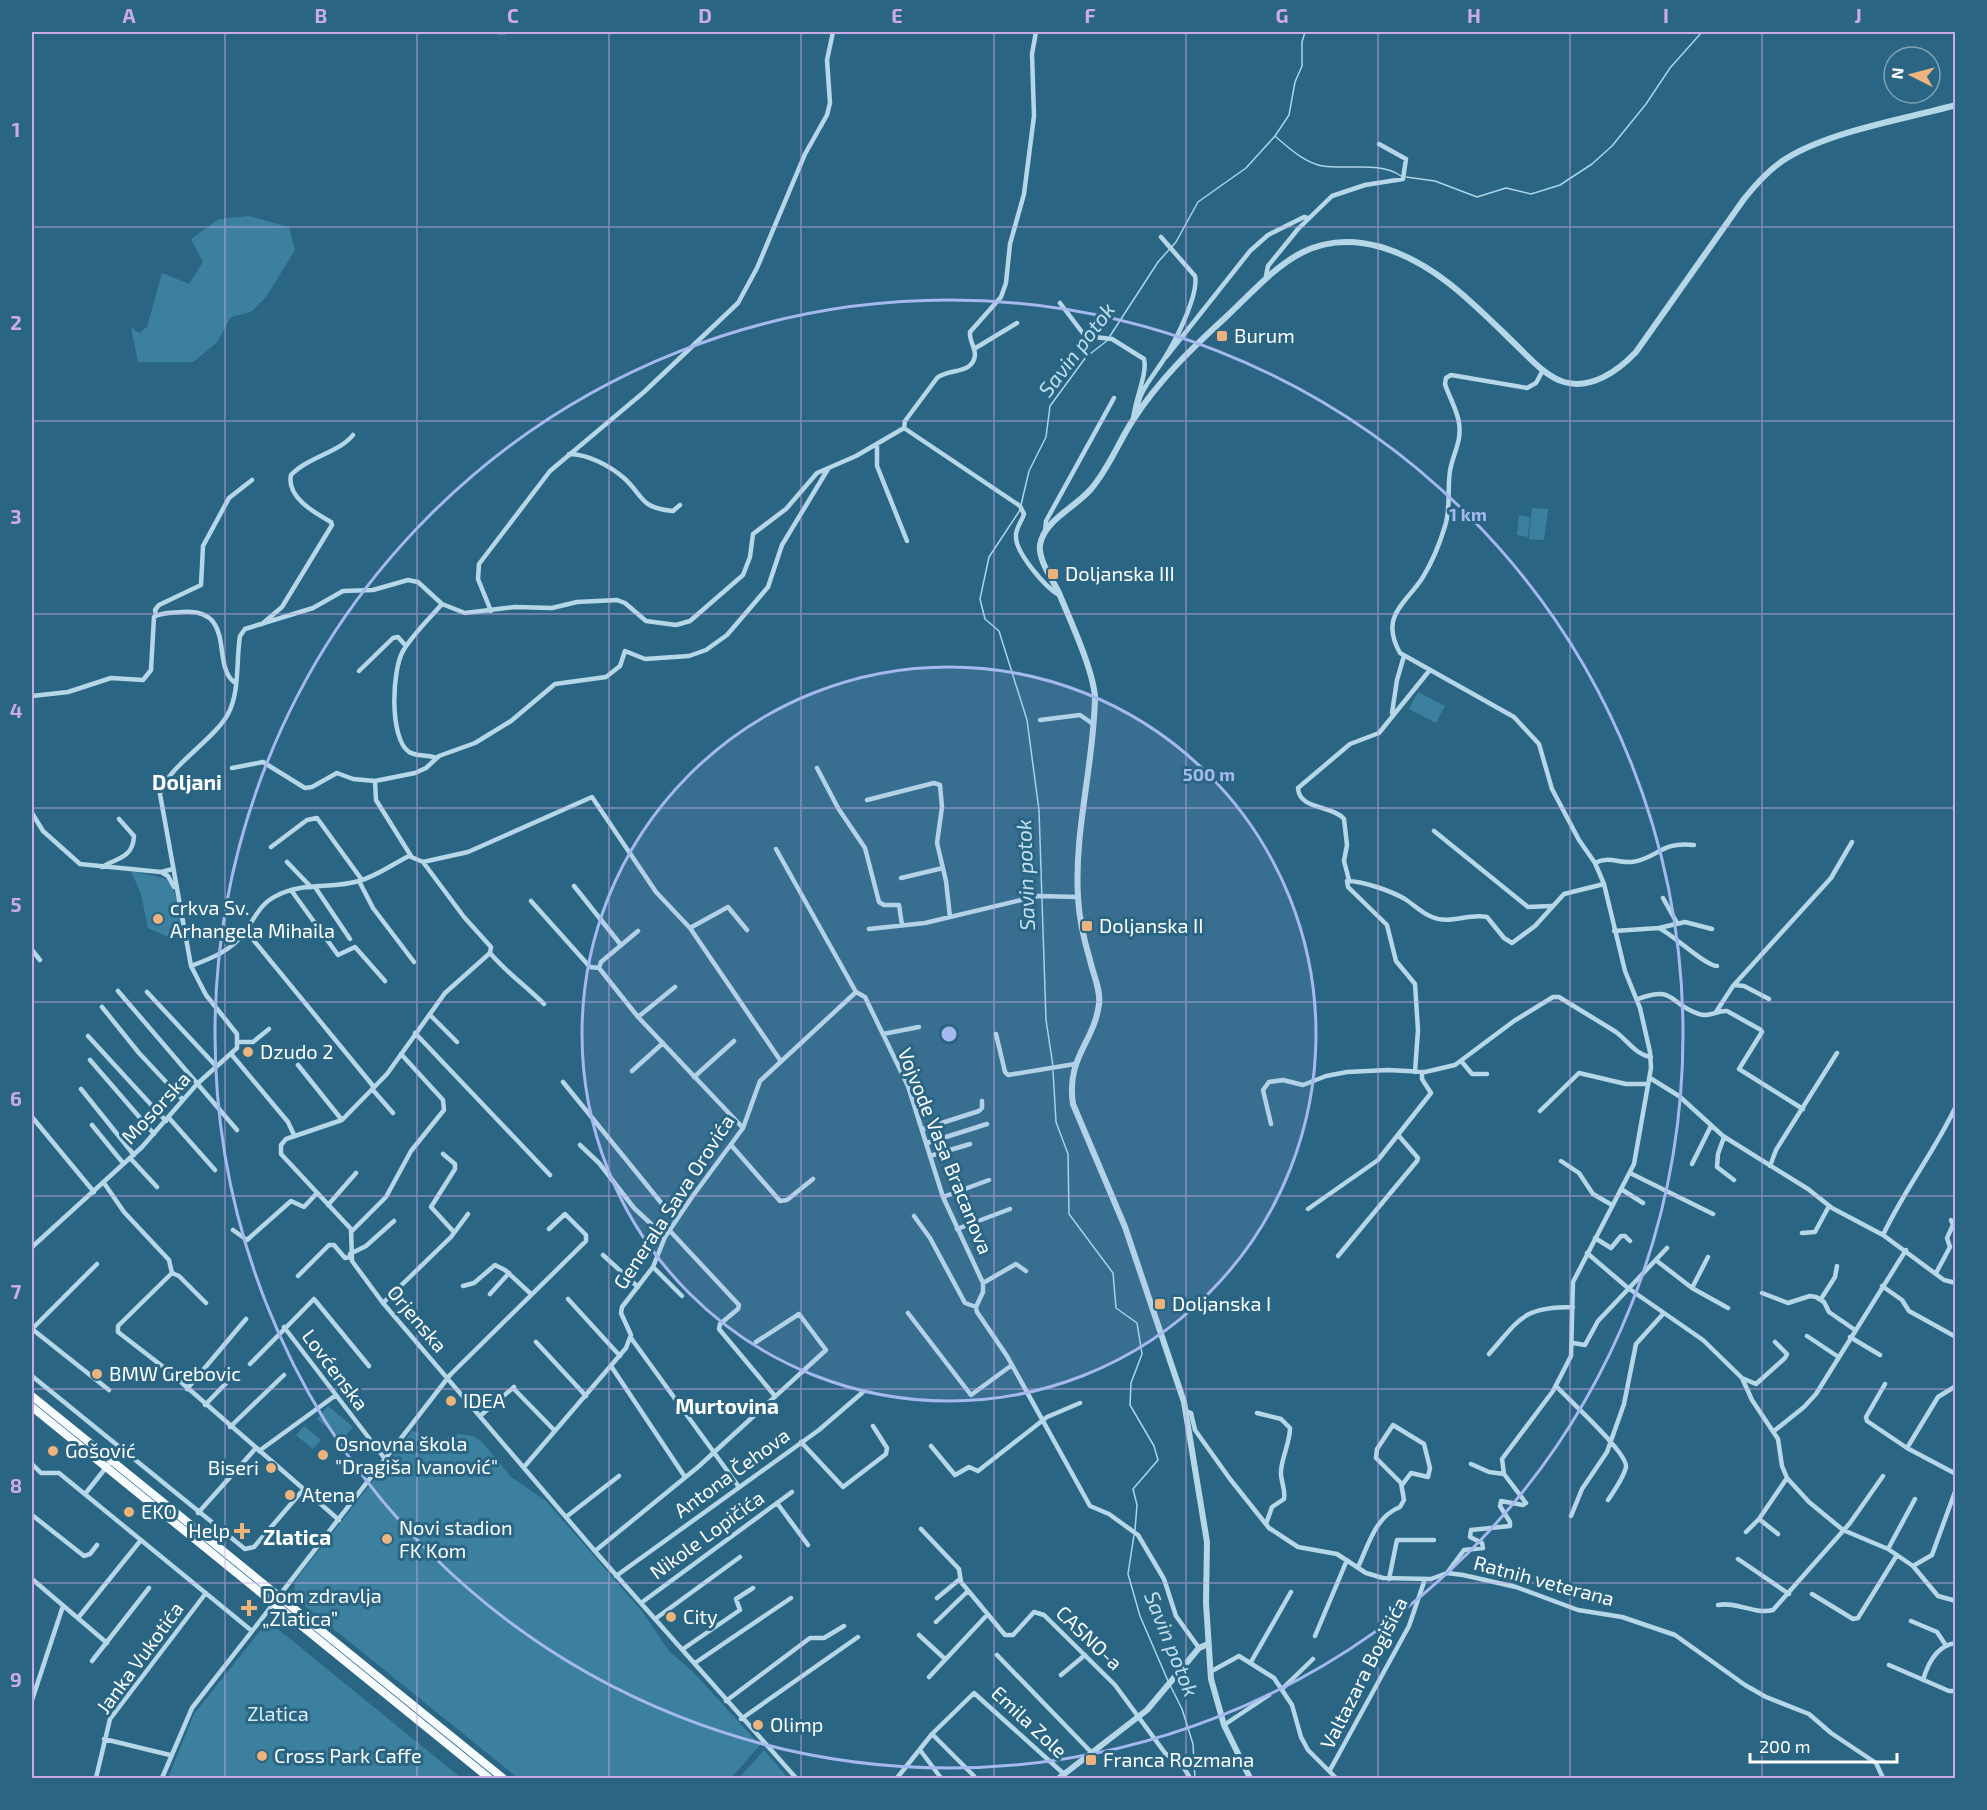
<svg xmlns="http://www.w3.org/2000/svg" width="1987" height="1810" viewBox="0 0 1987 1810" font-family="'Exo 2',sans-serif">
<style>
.green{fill:#3c809f}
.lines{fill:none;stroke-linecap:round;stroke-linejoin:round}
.stream{stroke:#aad4e7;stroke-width:1.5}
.minor{stroke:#b5d7e7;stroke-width:4.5}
.tertiary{stroke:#b5d7e7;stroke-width:6}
.primary{stroke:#f6fbfe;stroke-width:8}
.grid{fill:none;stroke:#caabe5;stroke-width:1.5;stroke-opacity:0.55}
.ring{fill:none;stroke:#a5b8ef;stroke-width:3}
.poi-dot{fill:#edb37d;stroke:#2a6684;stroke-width:2}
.labels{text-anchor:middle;stroke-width:6;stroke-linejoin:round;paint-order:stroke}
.poi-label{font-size:20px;fill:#fff;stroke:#2a6684;text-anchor:start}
.street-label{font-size:20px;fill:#fff;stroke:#2a6684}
.park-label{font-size:20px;fill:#d8ecf6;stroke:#2a6684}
.water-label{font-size:21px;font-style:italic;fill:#c0e0ee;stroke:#2a6684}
.neighbourhood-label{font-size:21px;font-weight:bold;fill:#fff;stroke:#2a6684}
.centre{fill:#a5b8ef;stroke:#2a6684;stroke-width:3}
.ring-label{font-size:18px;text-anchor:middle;font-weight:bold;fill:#a5b8ef;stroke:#2a6684;stroke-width:6;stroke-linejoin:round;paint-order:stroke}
.neatline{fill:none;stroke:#caabe5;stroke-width:2}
.grid-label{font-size:20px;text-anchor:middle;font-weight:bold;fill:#caabe5}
</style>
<rect width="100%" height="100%" fill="#2a6684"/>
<path class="green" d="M249,216L289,227L295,250L266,297L251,312L231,317L217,342L193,362H138L131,327L139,333L147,327L162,273L189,284L203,262L191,239L219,219Z
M1532,508L1548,509L1544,540L1529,539Z
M1519,515L1530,517L1528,537L1517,535Z
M1418,692L1445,706L1436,723L1409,709Z
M131,871L168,879C176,892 186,922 180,936L168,937L148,928L141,894Z
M328,1406L353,1427L342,1440L317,1419Z
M304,1426L321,1440L313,1449L296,1435Z
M412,1431L417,1432L429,1443L459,1434L473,1436L481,1441L511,1477L546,1501L641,1610L669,1651L693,1672L760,1745L731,1778H518L294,1597L295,1581Z
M268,1621L461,1778H168L194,1714Z
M764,1750L788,1778H739Z"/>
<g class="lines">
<path class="stream" d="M1276,137C1289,148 1305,163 1323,166C1346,170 1381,161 1401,176
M1406,177L1435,181L1477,197L1506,188L1531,194L1560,185L1592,164L1612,146L1646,104L1670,68L1702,32
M1110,336L1158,262L1176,242L1198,202L1246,168L1275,136L1289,115L1295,82L1302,66V42L1305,32
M1021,505L1029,471L1046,437L1050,406L1086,357L1108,340
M1020,510L989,557L980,599L985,619L999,631L1027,720L1039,810L1046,1020L1053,1066
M1053,1071L1056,1122L1068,1154L1069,1214L1113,1273L1116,1308L1137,1323L1142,1354L1131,1383L1130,1405L1154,1446L1158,1460L1133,1489L1137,1505L1135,1530
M1134,1535L1128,1574L1140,1616L1168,1681
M1170,1685L1182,1709L1193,1744L1195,1778"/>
<path class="minor" d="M498,32H505
M1266,276L1268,266L1298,229L1332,196L1365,185L1403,179L1406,159L1379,144
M1060,303L1085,336L1112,339L1144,359C1148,373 1134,402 1133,420
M974,349L1017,323
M1166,357L1250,251L1268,235L1304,217L1308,218
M1138,413C1135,395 1155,374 1164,359C1175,342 1199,295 1195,276L1161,237
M904,428L905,421L937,378C948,368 973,375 975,355C975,347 969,340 970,332L1001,297L1006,283L1010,244L1024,194L1034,116L1032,54L1036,32
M877,444V466L907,541
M569,454C588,454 610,466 624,478C644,496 639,508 673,511L680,505
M1045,532L1046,521L1114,398
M491,611L478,579L479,564L550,471L644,392L738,303L757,268L805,154L827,115L830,103L827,60L833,32
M156,615L155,610L159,605L201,585L203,546L229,498L252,480
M262,624L282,607L332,525L331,522C315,513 286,497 291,475C308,457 340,452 353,435
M359,671L393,638L398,637L406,646
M32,696L68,692L111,678L143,680L151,670L154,617C162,612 173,613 182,612C237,608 211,664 234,682
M1392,713L1397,680L1404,656
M1040,720L1080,715L1093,724
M436,758C428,754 417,757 409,752C389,738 392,670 403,651C413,634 429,619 442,604
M232,768L263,762L305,788L312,787L337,773L353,779L375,781
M817,768L838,808L865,848L879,902L884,905H899L902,925
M867,800L934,783L940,785L942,807L937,843L946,881L950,917
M32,813L43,831L80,864L161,872L173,869
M1434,831L1528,907L1551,906
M271,847L307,820L317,818L362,880
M776,849L856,992
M411,856L376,800L375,781L415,773L426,768L439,756L475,743L511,721L555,684L606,677L620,666L625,651L645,659L689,656L706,650L727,635L768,587L782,545L828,469
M287,862L311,887
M423,862L464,917L491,947L490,953
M1595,863C1609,856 1618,863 1632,862C1659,858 1660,841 1694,845
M102,867C117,858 133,858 134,836L119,819
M161,872L168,876L174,887
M901,878L943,868
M1349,880L1344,861L1347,845L1344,819C1332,805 1299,810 1298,788L1350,744L1379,733L1429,671
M359,881L373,908L414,962
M574,886L621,945
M315,887L350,939
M291,890L338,955L355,947L385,981
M1663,898L1677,923
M531,901L590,967L599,968
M690,928L728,907L747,930
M1659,928C1675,936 1705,966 1717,966
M869,929L925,923L1038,896L1078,897
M246,931L374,1087
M638,931L601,962L599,968L638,1017L743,1128
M1614,931L1659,928L1685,922L1712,929
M32,950L40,960
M191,966C212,958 231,951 245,932C255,918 260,903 278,895C303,882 333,889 359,881C377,876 393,864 409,856L423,862L468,852L592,797L656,892L690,928L780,1060
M1735,985L1744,986L1769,999
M118,991L237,1130
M147,992L216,1066
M856,992L865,997L908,1086L943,1197L983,1283V1292L976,1307L977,1312L1007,1356L1090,1506L1109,1514L1138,1535L1164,1579L1176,1616L1199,1648
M1638,999C1676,985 1668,1004 1699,1014C1709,1018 1717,1010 1727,1011L1761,1030L1762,1032L1739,1069L1803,1109
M544,1004C526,986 506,972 490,953L445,993L387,1074L342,1120L286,1139L281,1145V1154L351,1229L352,1261L383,1303L600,1557L796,1778
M102,1007L139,1053L183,1100
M1716,1012L1733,986L1831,878L1852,842
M430,1015L457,1042
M638,1017L675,987
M415,1033L550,1175
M883,1034L919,1027
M996,1034L1005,1072L1008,1075L1075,1064
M88,1036L166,1121
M238,1042H253L269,1029
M232,1055L288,1122L294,1135
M90,1060L154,1134
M1462,1062L1472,1074H1487
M298,1065L342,1120
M632,1071L663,1043
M1415,1072L1418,1030L1415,984L1396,961L1387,925L1348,887L1347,881C1363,881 1391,891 1405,899C1414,905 1422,913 1432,917C1450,925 1468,913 1487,917L1504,938L1512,943L1535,926L1564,894L1604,884
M694,1077L734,1041
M1650,1078L1679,1096L1723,1136L1808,1189L1832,1208L1883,1235L1944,1280L1956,1283
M563,1082L676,1221
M81,1089L134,1155
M372,1089L393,1113
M1540,1111L1579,1073L1626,1084H1648
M32,1117L94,1192
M169,1118L215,1170
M1271,1124L1263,1090L1269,1082L1283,1080L1303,1085L1326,1076L1347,1072L1388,1070L1425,1072L1455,1065L1514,1021L1553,997H1559C1578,1009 1597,1020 1616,1032C1628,1041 1636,1055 1651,1057
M92,1125L123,1163
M923,1129L979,1111L982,1108V1101
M1724,1137L1718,1154L1717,1167L1734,1180
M927,1143L987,1124
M580,1145L599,1163L634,1208L665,1237
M731,1145L780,1201L787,1200L813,1179
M443,1154L455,1164V1169L431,1207L453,1231
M930,1156L970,1144
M130,1158L157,1187
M1561,1161L1579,1173L1593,1194L1612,1205
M1692,1164L1711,1126
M1770,1166L1776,1150L1837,1053
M1630,1173L1713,1214
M104,1183L124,1212L169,1260L172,1273
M1621,1189L1643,1203
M943,1197L989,1180
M328,1205L356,1173
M1308,1209L1378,1160L1431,1093L1422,1079V1072
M914,1216L930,1238L965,1303L976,1307
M957,1229L1010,1209
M233,1230L247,1240L291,1201L304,1207L317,1193
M352,1231L386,1197L411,1151L444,1110L443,1100L401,1054
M670,1231L739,1305L738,1309L720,1324L719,1329L775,1396
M1802,1233L1815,1232L1829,1206
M1883,1235C1904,1190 1935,1151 1956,1106
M1595,1238L1611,1248L1621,1236H1625L1630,1241
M32,1247L142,1147L197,1084L237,1048V1034L206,995L191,966L160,794C164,770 215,739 228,714C240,692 236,660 240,636L245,629L313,608L343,591L373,590L408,580L418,582L442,604L465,613L515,607L552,608L577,602L617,600L625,603L646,621L676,625L690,621L743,575L750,557L753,534L786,509L817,473L856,456L904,428L1020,506L1024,514C1022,522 1015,528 1016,537C1016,553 1045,587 1059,595
M1587,1253L1628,1288L1703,1340L1742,1378L1752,1400L1778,1439L1782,1466L1787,1478L1809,1502L1843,1530L1888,1549L1913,1566L1938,1596L1956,1601
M350,1254L366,1246L394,1221
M603,1255L638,1287
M1338,1256L1417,1161L1418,1158L1399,1136
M1657,1261L1692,1288L1708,1257
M653,1267L682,1296
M172,1273L118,1326V1332L166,1369L339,1520
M172,1273L179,1276L206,1303
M1936,1273L1950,1247L1947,1238L1953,1225L1951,1220
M298,1276L329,1245H334L345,1258L351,1257
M983,1283L1016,1264L1026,1271
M463,1286L474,1283L495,1265L505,1270L531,1294
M1882,1286L1902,1300L1909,1311L1956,1337
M1692,1288L1728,1308
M1762,1293L1788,1303L1810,1296L1816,1297L1824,1302L1829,1312L1855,1330
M490,1294L509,1273
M568,1299L620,1356
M1821,1299L1835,1277L1837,1266
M383,1303L451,1237L468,1214
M908,1313L971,1395L1012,1365
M284,1327L385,1459
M32,1329L109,1390
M32,1329L97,1264
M1807,1336L1837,1356
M1850,1337L1880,1355
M631,1338L739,1487
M536,1342L586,1396
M1573,1343L1585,1345L1598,1321L1667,1248
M1489,1354C1520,1319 1522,1307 1573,1307
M250,1364L314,1299L369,1366
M611,1366L685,1477
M32,1376L245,1549L254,1547L303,1490
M1742,1378L1756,1384L1785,1358L1787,1354L1775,1342
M1885,1384L1866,1417L1867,1421L1907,1448L1956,1474
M1556,1386C1568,1399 1628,1453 1626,1467C1624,1477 1614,1491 1608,1500
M513,1388L555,1431
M187,1389L246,1319
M205,1405L234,1375
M1186,1411L1191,1413L1195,1430L1230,1479L1269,1528L1298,1547L1337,1554L1366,1573L1383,1578L1431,1579L1447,1573L1463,1575L1516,1587L1578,1610L1622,1617L1675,1635L1745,1685L1766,1697L1809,1714L1831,1733L1876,1763L1883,1778
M1257,1413L1281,1419L1290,1428C1290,1443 1282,1456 1281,1471C1280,1481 1286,1489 1284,1499L1272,1507L1266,1524
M480,1416L514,1387
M230,1427L284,1375
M1774,1431L1804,1407L1816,1394L1906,1250
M801,1442L843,1487L886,1454L887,1448L873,1426
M931,1446L955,1475L969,1467L978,1471L1047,1417L1080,1403
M1907,1448L1938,1397L1956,1386
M259,1451L336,1395
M32,1464L41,1473H59L252,1631
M1471,1464L1489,1472L1504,1474
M524,1467L626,1348L631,1335L621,1313L622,1307L653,1267L665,1237L692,1197L743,1128L760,1081L856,992
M85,1494L120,1450
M777,1503L808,1545
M198,1513L256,1448
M32,1515L84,1556L90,1554L97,1545
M1571,1516L1582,1489L1607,1452L1624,1404L1636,1344L1663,1314
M566,1517L619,1476
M1759,1519L1778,1534
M921,1529L959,1569L961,1582L1005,1635H1013L1034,1612L1044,1615L1115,1685L1165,1753L1184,1768L1190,1778
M1746,1532L1759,1519L1787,1478
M1888,1549L1915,1499
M595,1551L698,1467L826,1350L799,1314L756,1342
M1738,1559L1789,1594
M1913,1566L1932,1555L1956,1489
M1358,1567C1369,1544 1375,1517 1400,1507L1404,1500L1401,1483L1376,1458L1377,1449L1393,1425L1424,1444L1430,1468L1428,1477L1411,1473L1402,1485
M1447,1573L1464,1550L1483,1548L1482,1543L1470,1537L1471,1530L1510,1526V1522L1500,1506L1501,1501L1523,1505L1526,1503L1504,1474L1502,1459L1553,1391L1571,1356L1573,1282L1634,1164L1651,1068L1650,1052L1640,1008L1625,971L1604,884L1595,863L1579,840L1552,789L1539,744L1514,717L1400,653C1379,615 1406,604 1423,577C1432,562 1440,543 1445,526C1451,508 1447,490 1450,471C1453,453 1462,442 1459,423C1457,409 1449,397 1445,384L1446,378L1451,375L1527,388L1536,383L1543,370
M616,1576L819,1430L863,1392
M32,1579L107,1643
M1389,1579L1397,1540H1434
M1812,1594L1853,1619L1858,1618L1897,1555
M279,1596L450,1375L586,1241V1235L565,1214L549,1229
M937,1598L960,1579
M641,1603L792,1492
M1718,1605C1736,1601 1755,1615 1773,1610L1850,1523L1883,1476
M78,1618L141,1540
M655,1619L740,1557
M1911,1621L1937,1632L1945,1644
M936,1622L968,1591
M919,1635L945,1659
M1315,1636L1347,1560
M683,1649L740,1610L736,1599L753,1588
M997,1655L1091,1752
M92,1661L149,1588
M1251,1662L1291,1592
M695,1663L791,1598
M1889,1665L1949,1691H1956
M1210,1672L1239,1656L1274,1678L1292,1705L1301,1737L1308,1750L1336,1778
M1061,1675L1085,1655
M929,1677L987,1615
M1923,1680C1928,1663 1937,1645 1956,1643
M1282,1689L1313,1659
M32,1700L63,1606
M726,1701L810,1638H824L844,1626
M741,1719L858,1637
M1224,1725L1269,1695
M932,1734L974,1776
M104,1739L170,1755
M920,1750L941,1778
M1330,1770L1409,1626L1425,1579
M96,1778L110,1719L206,1593
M162,1778L192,1708L274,1603
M897,1778L932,1734L974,1693L1064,1774"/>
<path class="tertiary" d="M1059,1778L1147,1710L1199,1648L1208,1644
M1250,1778L1224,1725L1211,1679L1206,1603L1207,1542L1184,1402L1125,1227L1073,1104C1066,1057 1094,1043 1099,1004C1101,990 1093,974 1090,960C1084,940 1079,918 1078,897C1074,830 1094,764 1095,697C1093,669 1070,620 1059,593C1053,580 1038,560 1040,545C1044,520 1076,507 1091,489C1109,468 1118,443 1133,420C1159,380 1191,349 1226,317C1273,273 1306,226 1381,247C1435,263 1473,303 1512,341C1527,355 1544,376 1564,382C1591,390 1618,371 1636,352L1744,199C1756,184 1770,168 1787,158C1831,131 1905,119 1956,105"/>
<path class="primary" d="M32,1396L503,1778
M32,1407L489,1778"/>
</g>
<path class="grid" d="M225,32V1778M417,32V1778M609,32V1778M801,32V1778M994,32V1778M1186,32V1778M1378,32V1778M1570,32V1778M1762,32V1778M32,227H1956M32,421H1956M32,614H1956M32,808H1956M32,1002H1956M32,1196H1956M32,1389H1956M32,1583H1956"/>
<circle cx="949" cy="1034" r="367" fill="#a5b8ef" fill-opacity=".12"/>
<g class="ring">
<circle cx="949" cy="1034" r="367"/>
<circle cx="949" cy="1034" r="734"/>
</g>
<g class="poi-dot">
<rect x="1216" y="330" width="12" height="12" rx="3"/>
<rect x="1047" y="568" width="12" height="12" rx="3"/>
<circle cx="158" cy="919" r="6"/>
<rect x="1081" y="920" width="12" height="12" rx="3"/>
<circle cx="248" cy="1052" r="6"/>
<rect x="1154" y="1298" width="12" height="12" rx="3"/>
<circle cx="97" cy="1374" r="6"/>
<circle cx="451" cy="1401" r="6"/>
<circle cx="53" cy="1451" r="6"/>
<circle cx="323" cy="1455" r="6"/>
<circle cx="271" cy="1468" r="6"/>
<circle cx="290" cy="1495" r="6"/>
<circle cx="129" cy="1512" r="6"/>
<path d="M239 1522h6v6h6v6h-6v6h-6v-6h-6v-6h6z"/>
<circle cx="387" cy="1539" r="6"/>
<path d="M246 1599h6v6h6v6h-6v6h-6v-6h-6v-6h6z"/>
<circle cx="671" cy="1617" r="6"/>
<circle cx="758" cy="1725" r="6"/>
<circle cx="262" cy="1756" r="6"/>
<rect x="1085" y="1754" width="12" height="12" rx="3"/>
</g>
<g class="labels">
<g class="poi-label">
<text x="1234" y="343">Burum</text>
<text x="1065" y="581">Doljanska III</text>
<text x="170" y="915">crkva Sv.<tspan x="170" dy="23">Arhangela Mihaila</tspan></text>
<text x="1099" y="933">Doljanska II</text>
<text x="260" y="1059">Dzudo 2</text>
<text x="1172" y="1311">Doljanska I</text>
<text x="109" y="1381">BMW Grebovic</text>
<text x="463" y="1408">IDEA</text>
<text x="335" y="1451">Osnovna škola<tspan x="335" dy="23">"Dragiša Ivanović"</tspan></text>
<text x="65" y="1458">Gošović</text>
<text x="259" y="1475" text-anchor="end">Biseri</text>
<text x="302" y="1502">Atena</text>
<text x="141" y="1519">EKO</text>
<text x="399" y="1535">Novi stadion<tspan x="399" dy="23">FK Kom</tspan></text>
<text x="230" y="1538" text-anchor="end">Help</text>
<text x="262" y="1603">Dom zdravlja<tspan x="262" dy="23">„Zlatica”</tspan></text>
<text x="683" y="1624">City</text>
<text x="770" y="1732">Olimp</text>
<text x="274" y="1763">Cross Park Caffe</text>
<text x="1103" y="1767">Franca Rozmana</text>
</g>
<g class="street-label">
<text transform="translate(156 1108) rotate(-47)" y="7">Mosorska</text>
<text transform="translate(945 1151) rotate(68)" y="7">Vojvode Vasa Bracanova</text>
<text transform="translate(674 1202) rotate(-57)" y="7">Generala Sava Orovića</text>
<text transform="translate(417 1319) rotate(50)" y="7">Orjenska</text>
<text transform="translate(335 1370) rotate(53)" y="7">Lovćenska</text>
<text transform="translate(732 1473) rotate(-36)" y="7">Antona Čehova</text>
<text transform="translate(707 1535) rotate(-36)" y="7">Nikole Lopičića</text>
<text transform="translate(1544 1581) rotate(15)" y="7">Ratnih veterana</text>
<text transform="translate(1089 1638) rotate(44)" y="7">CASNO-a</text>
<text transform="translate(140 1658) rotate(-54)" y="7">Janka Vukotića</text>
<text transform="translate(1364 1673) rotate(-63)" y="7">Valtazara Bogišića</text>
<text transform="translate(1029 1722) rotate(43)" y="7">Emila Zole</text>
</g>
<g class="park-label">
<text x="278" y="1721">Zlatica</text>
</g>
<g class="water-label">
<text transform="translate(1077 350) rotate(-53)" y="7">Savin potok</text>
<text transform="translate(1026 875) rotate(-92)" y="7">Savin potok</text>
<text transform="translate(1171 1644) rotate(68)" y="7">Savin potok</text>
</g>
<g class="neighbourhood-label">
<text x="187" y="790">Doljani</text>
<text x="727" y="1414">Murtovina</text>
<text x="297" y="1545">Zlatica</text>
</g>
</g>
<circle cx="949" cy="1034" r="9" class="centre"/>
<g class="ring-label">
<text x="1468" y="521">1 km</text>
<text x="1209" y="781">500 m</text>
</g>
<rect width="1987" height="1810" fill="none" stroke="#2a6684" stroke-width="66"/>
<g transform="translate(1912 75) rotate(276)"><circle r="28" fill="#2a6684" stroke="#7fa3b5" stroke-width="1.5"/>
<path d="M0-4.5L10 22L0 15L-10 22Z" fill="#edb37d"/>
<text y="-9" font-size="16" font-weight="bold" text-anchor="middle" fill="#ffffff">N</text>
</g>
<path d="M1750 1753v9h147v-9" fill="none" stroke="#ffffff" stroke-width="3"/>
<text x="1759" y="1753" font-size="18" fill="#ffffff" stroke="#2a6684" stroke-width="4.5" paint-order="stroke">200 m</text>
<rect x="33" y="33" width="1921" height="1744" class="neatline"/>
<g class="grid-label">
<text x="129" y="23">A</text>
<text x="321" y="23">B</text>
<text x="513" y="23">C</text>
<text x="705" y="23">D</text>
<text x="897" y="23">E</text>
<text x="1090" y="23">F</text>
<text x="1282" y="23">G</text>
<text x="1474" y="23">H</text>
<text x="1666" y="23">I</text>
<text x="1858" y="23">J</text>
<text x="16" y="137">1</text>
<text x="16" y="330">2</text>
<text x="16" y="524">3</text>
<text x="16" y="718">4</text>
<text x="16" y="912">5</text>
<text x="16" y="1106">6</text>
<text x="16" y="1299">7</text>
<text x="16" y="1493">8</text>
<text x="16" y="1687">9</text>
</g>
</svg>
